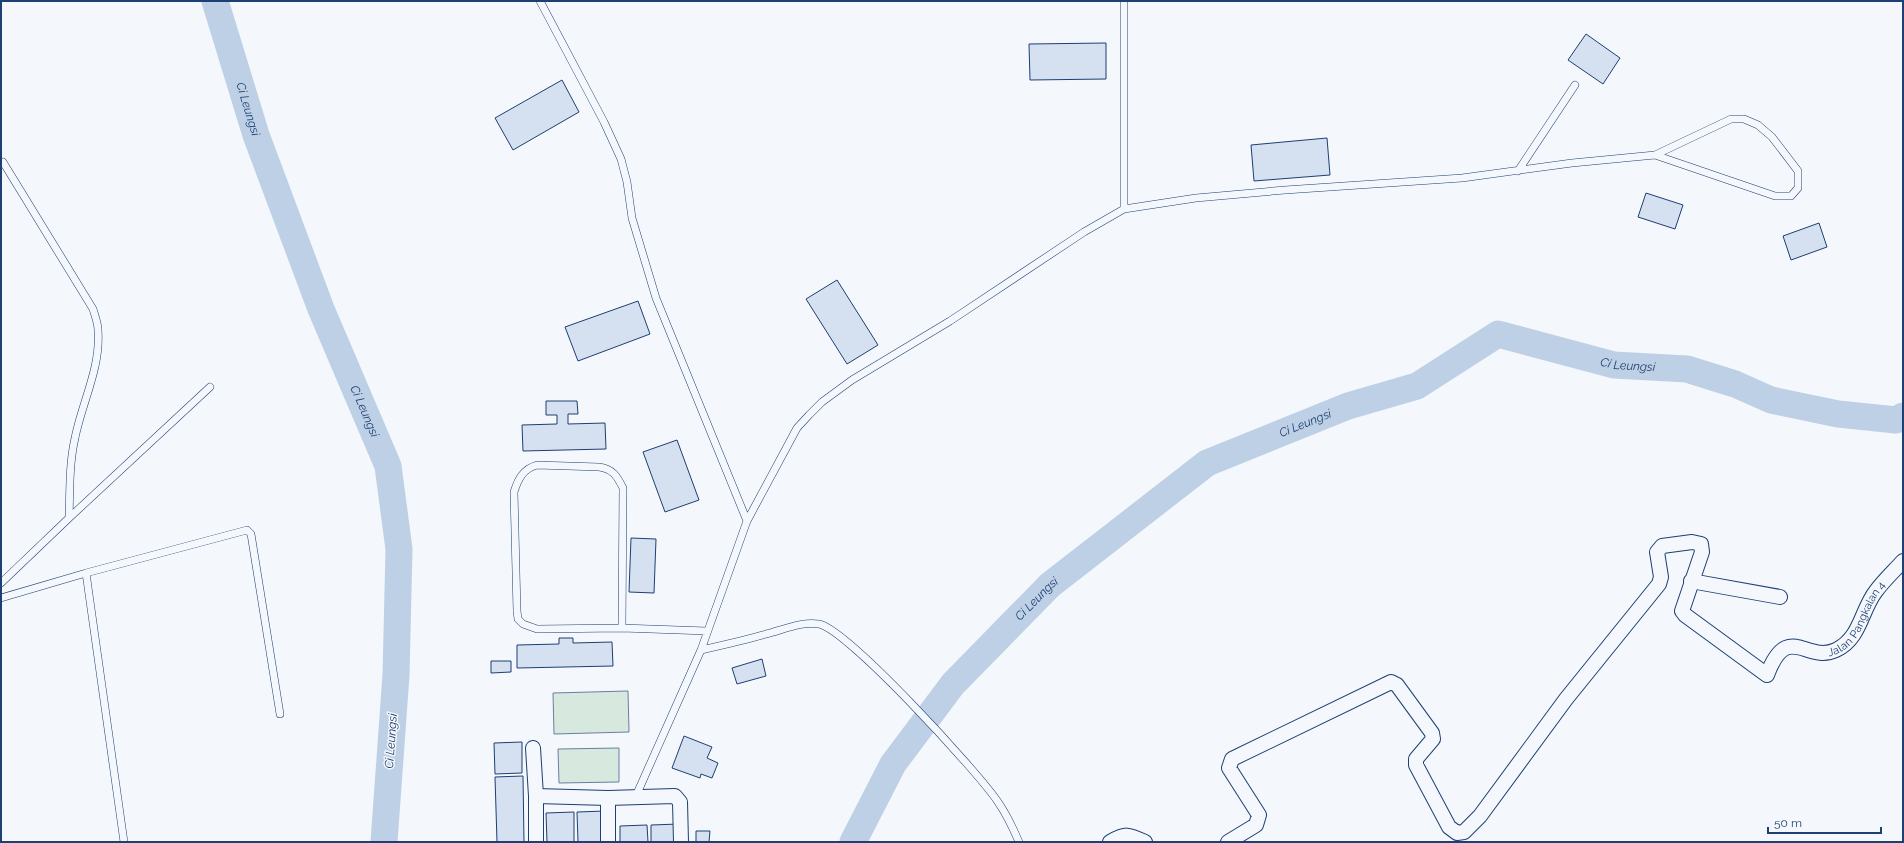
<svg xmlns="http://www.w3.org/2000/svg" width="1904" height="843" viewBox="0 0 1904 843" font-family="Raleway,sans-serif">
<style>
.green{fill:#d7e8df;stroke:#687fa3}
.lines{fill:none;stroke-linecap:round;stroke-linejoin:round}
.river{stroke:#bed0e5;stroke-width:27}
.building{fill:#d5e0f0;stroke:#1d3f73}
.lane-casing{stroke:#1d3f73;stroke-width:8}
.street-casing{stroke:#1d3f73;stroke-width:16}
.lane{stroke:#f4f7fb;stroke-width:7}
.street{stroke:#f4f7fb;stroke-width:14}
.labels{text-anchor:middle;stroke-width:3;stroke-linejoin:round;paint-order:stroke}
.street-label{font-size:11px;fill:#1d3f73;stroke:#f4f7fb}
.water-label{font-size:12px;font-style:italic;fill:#1d3f73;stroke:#f4f7fb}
</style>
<rect width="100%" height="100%" fill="#f4f7fb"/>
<path class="green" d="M628,691L629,732L554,734L553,693Z
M619,748V782L559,783L558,749Z"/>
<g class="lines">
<g class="river">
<path id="s1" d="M215,1L256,135L321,309L388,466L399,549L396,675L384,842"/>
<path id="s2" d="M853,842L893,764L953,684L1050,585L1207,463L1348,406L1417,386L1498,334L1614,365L1687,369L1735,384L1771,400L1838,414L1896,420L1903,416"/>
</g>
</g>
<path class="building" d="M1586,34L1620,58L1603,84L1568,60Z
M1106,43V79L1030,80L1029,44Z
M562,80L579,112L513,150L495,118Z
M1327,138L1330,175L1254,181L1251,145Z
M1646,193L1683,205L1675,229L1638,217Z
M1819,223L1827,247L1791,260L1783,236Z
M837,280L878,345L847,364L806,299Z
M638,301L650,334L578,361L565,327Z
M546,401H577L578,414H568V424L605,423L606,449L523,451L522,425L557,424V415H546Z
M677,440L699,500L665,512L643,452Z
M631,538L656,539L654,593L629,592Z
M559,638H573V643L612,642L613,666L517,668V645L559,644Z
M762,659L766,676L737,684L732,668Z
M491,661H511V672L491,673Z
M684,736L712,747L707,758L718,763L712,778L701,774L700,778L672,768Z
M522,742V773L495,774L494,743Z
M523,776L524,842H497L495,777Z
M605,811L606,842H578L577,812Z
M574,812V842H547L546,813Z
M679,824V842H651V825Z
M647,825L648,842H620V826Z
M696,831H710L709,842H696Z"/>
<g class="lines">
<g class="lane-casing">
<path id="lane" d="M540,1L604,122L621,159L627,182L632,218L656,298L747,521
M1124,1V209
M1518,171L1575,85
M69,518L210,387
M86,573L124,842
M1,583L69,518C70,491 69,464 75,438C82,402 101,368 98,330C98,323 95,316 93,309L3,162
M1,598L86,573L247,530L251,534L280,714
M622,628L623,488C617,476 613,469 599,467L537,465C523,469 518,479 514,492L517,611L518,619L523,624L537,629L622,628L707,631
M701,650L747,521L797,428L809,415L822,402L852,380L950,321L1084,232L1124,209L1196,198L1285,190L1462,178L1572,163L1655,155L1731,119H1744L1758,125L1772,137L1798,171V188L1791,196H1775L1655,155
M635,798L701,650C723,645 745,640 766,634C783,630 802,621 819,624C847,629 978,772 998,802C1007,815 1013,828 1019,842"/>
</g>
<g class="street-casing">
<g id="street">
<path d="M1691,581L1780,597"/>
<path d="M533,748L536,796V842"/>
<path d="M536,796L608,798L675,796L680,802L681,842"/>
<path d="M608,798V842"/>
<path d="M1110,842C1126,833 1128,834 1145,842"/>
<path id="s3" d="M1228,842L1256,825L1259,815L1229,768L1232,759L1391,682L1397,685L1432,733L1433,739L1416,759V765L1449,827L1457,833L1464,832L1480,816L1566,699L1659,584L1661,577L1657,552L1662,546L1692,542L1701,544L1702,552L1682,611L1685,615L1767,675C1788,620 1806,664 1836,650C1861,638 1861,610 1876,591C1884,580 1894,571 1903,561"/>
</g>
</g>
<use href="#lane" class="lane"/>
<use href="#street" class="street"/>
</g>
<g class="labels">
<g class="street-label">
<text dy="4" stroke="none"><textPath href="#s3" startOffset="1172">Jalan Pangkalan 4</textPath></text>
</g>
<g class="water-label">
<text dy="4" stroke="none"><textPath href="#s1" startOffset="113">Ci Leungsi</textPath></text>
<text dy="4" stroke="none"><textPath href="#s2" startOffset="979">Ci Leungsi</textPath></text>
<text dy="4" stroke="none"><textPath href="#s1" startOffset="437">Ci Leungsi</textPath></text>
<text dy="4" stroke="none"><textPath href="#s2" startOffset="631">Ci Leungsi</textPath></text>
<text dy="4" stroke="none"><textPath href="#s2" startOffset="307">Ci Leungsi</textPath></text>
<text transform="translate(391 741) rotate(-86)" y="4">Ci Leungsi</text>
</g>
</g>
<rect width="1904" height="843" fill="none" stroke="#1d3f73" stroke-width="4"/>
<path d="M1768 827v6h113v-6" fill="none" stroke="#1d3f73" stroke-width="2"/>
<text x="1774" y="827" font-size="12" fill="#1d3f73" stroke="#f4f7fb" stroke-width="3" paint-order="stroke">50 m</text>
</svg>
